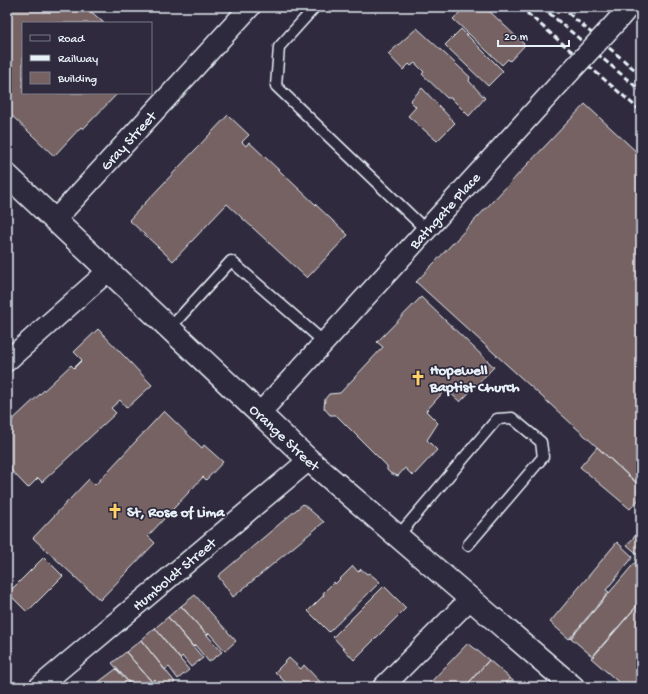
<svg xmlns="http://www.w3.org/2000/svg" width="648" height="694" viewBox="0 0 648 694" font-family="'Gochi Hand',sans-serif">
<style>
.building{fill:#766263;stroke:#e8f1f8}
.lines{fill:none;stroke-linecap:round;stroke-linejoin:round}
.lane-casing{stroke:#e8f1f8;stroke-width:13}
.street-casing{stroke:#e8f1f8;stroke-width:23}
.secondary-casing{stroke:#e8f1f8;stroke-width:25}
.lane{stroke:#2f2a3d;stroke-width:10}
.street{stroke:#2f2a3d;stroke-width:20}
.secondary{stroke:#2f2a3d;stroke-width:22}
.rail{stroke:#e8f1f8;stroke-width:3;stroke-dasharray:6 3;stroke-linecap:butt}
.street-bridge-casing{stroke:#e8f1f8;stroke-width:23;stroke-linecap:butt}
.street-bridge{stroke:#2f2a3d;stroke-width:20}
.labels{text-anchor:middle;stroke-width:3.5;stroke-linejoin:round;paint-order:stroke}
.street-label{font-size:15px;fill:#e8f1f8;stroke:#2f2a3d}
.poi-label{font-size:15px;font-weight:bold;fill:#e8f1f8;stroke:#2f2a3d;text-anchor:start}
</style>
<rect width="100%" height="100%" fill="#2f2a3d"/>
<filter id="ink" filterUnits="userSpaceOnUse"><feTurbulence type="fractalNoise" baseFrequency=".025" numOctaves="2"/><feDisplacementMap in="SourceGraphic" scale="8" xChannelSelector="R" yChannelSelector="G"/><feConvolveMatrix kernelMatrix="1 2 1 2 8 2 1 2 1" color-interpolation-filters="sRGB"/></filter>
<g filter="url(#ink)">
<path class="building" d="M7,7H86L104,23H23V93H118L83,129L81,127L54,156L7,111Z
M465,7H485L525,45L510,61L508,59L502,65L453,19Z
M417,28L470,77L469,81L485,98L469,116L451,98H447L422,74L424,72L415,63L411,66L409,64L403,70L388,54Z
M461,29L503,71L488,86L445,45Z
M422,88L455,123L437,141L408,116L416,107L410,101Z
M585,104L641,156V487L416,282Z
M228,115L249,135L242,142L246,146L249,142L348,235L307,278L227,204L173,261L129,220Z
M421,297L494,367L460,402L446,389L426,411L438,423L427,440L437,450L413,476L405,468L398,476L390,473L387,470V466L336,415H330L324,408L325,399L329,394L340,393L383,347L377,342Z
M98,329L152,385L127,408L120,400L111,408L116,413L42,482L38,478L28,488L7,466V425L71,365L74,368L82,360L74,352Z
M164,411L202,448L204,445L223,462L206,480L203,477L148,536L155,543L100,600L33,538L89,479L95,485Z
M597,447L641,487V497L630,509L580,467Z
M303,504L324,522L233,597L218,576Z
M641,529V557L627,545Z
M617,542L633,557L606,590L609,592L569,639L550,622Z
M44,557L63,576L27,612L8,593Z
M637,560L641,563V601L593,657L571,638Z
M353,566L358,572L361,569L367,574L369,573L380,582L329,632L308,611L324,595L323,593L334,582L335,584Z
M384,586L406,608L354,660L333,637Z
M195,595L236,641L225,651L209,633L207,635L181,606Z
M641,601V687H624L591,658Z
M181,606L222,652L209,662L195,645L193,647L168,617Z
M168,617L203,658L191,667L182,656L180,659L155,628Z
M155,628L189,670L178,679L169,667L165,670L141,640Z
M141,640L175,682L170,687H161L155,679L152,682L126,652Z
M468,643L489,660L465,687H426Z
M126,652L152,682L156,687H133L112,663Z
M289,658L301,669L304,665L325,687H290L275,672Z
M489,660L510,678L502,687H465Z
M116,669L133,687H98L96,684Z
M510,678L520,687H502Z"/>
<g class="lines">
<g class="lane-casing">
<path id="lane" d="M315,7L279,47L276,86L425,229
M169,329L231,261L324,342
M398,536L497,419L512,418L541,442L543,457L468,545"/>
</g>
<g class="street-casing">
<g id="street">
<path d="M617,21L629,7"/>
<path id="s1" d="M55,220L250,7"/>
<path d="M7,361L108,271"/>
<path id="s2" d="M260,413L570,72"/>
<path id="s3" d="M39,687L309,460"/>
<path d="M383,687L470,599"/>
</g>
</g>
<g class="secondary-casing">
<g id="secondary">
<path id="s4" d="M7,175L309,460L573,687"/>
</g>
</g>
<use href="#lane" class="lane"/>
<use href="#street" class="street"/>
<use href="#secondary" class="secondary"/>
<path class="rail" d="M520,7L641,111
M542,7L641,91
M561,7L641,75"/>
<g class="street-bridge-casing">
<path id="street-bridge" d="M570,72L617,21"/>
</g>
<use href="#street-bridge" class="street-bridge"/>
</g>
</g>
<defs>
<g id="church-bare" transform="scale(1.2)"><path d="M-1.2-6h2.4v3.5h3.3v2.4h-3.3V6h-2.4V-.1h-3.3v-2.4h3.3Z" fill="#ffd166" stroke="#2f2a3d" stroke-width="2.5" paint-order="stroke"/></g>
</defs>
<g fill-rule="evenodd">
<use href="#church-bare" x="418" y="378"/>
<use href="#church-bare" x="115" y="511"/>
</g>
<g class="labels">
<g class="street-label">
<text dy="5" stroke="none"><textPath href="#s1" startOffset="108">Gray Street</textPath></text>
<text dy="5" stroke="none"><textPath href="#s2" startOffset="274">Bathgate Place</textPath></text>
<text dy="5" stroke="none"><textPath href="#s4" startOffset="382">Orange Street</textPath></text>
<text dy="5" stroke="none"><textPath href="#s3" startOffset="176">Humboldt Street</textPath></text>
</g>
<g class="poi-label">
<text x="430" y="374">Hopewell<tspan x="430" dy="17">Baptist Church</tspan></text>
<text x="127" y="516">St, Rose of Lima</text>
</g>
</g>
<rect width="648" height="694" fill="none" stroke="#2f2a3d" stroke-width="24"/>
<rect x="12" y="12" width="624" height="670" fill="none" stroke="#e8f1f8" stroke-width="1.5" filter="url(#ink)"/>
<rect x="22" y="22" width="130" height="72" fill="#2f2a3d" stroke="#797a88"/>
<rect x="30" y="35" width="20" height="6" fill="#2f2a3d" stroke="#797a88"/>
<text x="58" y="42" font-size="12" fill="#e8f1f8">Road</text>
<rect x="30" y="55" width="20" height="6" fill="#e8f1f8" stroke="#797a88"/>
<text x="58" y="62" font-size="12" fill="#e8f1f8">Railway</text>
<rect x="30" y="72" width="20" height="12" fill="#766263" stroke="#797a88"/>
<text x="58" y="82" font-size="12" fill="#e8f1f8">Building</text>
<path d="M498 40v6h71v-6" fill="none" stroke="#e8f1f8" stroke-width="2"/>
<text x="504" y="40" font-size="12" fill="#e8f1f8" stroke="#2f2a3d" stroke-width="3" paint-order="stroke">20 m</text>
</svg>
